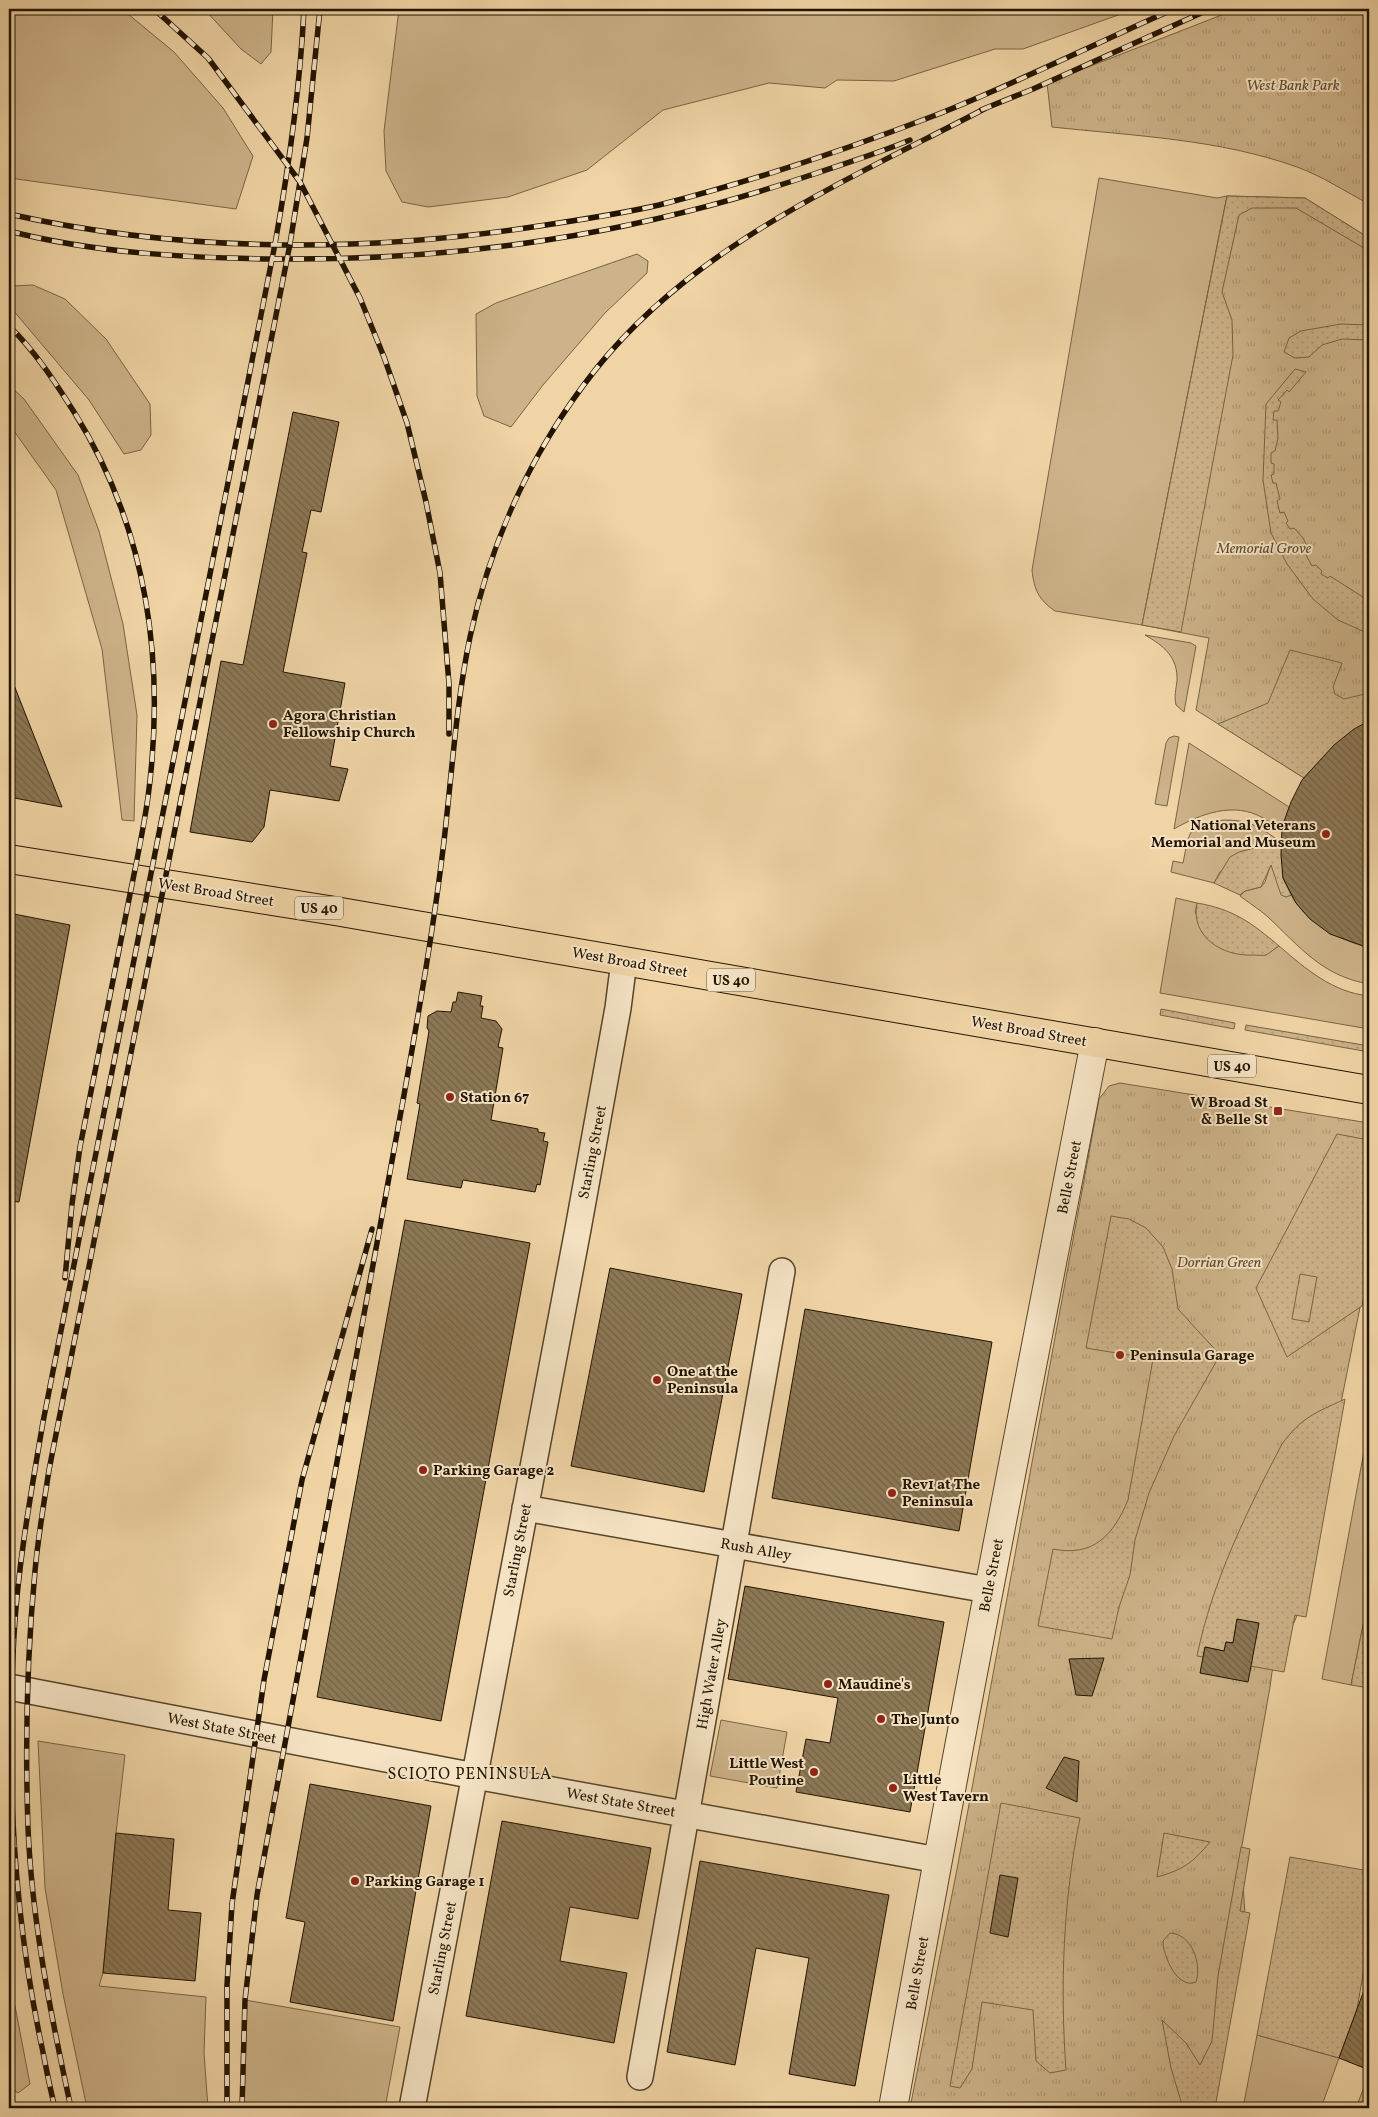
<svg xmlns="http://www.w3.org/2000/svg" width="1378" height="2117" viewBox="0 0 1378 2117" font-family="Vollkorn,serif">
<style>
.grass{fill:#cdb389;stroke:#786445}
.park{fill:url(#park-tufts);stroke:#786445}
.garden{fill:url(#garden-dots);stroke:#786445;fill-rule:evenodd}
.building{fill:url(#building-back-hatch);stroke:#221401}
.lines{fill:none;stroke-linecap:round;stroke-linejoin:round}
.minor-casing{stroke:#56442a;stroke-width:28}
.tertiary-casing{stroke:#56442a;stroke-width:30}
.primary-casing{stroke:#221401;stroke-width:30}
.minor{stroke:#f5e3c4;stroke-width:25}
.tertiary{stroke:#f5e3c4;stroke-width:28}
.primary{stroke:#f0d4a5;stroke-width:28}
.rail-casing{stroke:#221401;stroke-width:5.5}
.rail{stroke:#f5e3c4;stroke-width:4;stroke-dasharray:11;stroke-linecap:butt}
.poi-dot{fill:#8f2418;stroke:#f5e3c4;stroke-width:2}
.labels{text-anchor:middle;stroke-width:4;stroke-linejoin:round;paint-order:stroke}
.shield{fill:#f5e3c4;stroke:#61523c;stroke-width:1}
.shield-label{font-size:14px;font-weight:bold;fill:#221401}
.park-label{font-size:15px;font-style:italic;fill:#5e4c31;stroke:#f5e3c4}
.poi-label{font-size:15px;font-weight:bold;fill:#221401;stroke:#f5e3c4;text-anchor:start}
.street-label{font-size:15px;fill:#221401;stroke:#f5e3c4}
.neighbourhood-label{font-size:16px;letter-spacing:1px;fill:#221401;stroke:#f5e3c4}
</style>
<defs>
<pattern id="park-tufts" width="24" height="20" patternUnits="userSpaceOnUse" patternTransform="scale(1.25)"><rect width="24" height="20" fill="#cdb389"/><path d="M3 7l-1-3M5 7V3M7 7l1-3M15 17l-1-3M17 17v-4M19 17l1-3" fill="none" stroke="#b09974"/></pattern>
<pattern id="garden-dots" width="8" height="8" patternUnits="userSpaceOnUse" patternTransform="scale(1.25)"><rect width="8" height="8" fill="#cdb389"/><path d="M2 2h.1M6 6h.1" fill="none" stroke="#b09974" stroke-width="1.8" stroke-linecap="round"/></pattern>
<pattern id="building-back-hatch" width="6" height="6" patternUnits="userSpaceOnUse" patternTransform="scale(1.25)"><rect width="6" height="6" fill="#8d7856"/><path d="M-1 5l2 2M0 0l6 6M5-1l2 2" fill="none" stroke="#736145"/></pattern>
</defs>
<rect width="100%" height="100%" fill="#f0d4a5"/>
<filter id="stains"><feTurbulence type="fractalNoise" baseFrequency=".004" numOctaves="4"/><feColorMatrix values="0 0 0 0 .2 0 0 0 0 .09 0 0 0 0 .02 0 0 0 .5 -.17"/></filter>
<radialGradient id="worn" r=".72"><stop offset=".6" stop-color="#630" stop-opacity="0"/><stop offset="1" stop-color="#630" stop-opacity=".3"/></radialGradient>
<path class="grass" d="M9,9H122L174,52L223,108L253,156L236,209L9,178Z
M204,9H273L271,52L261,64L241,49Z
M399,9H1135L1023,49H995L894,81L837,80L825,88L769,83L663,110L587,170L508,197L428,207L402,202L386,171L384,131Z
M1099,178L1217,198L1227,196L1142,625L1055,611C1039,600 1034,590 1032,570Z
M637,254L648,261L647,273L605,313L543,385L511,427L484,416L477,396L476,314L496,303Z
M33,285L65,299L106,339L150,404L151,435L141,450L124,454L89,400L12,309L9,301L12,286Z
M9,385L24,399L78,475L99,531L123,624L137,715L134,821L122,820L102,649L56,490L9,424Z
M1145,635L1191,643L1196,646L1184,712L1176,705C1174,696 1176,689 1177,681C1178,657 1164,646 1145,635Z
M1174,736L1179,737L1167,806L1155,804L1166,743L1169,738Z
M1189,743L1289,807L1282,831C1276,827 1269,821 1263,818C1234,801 1200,814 1174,829Z
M1224,820C1247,820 1257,825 1275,838L1271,844L1251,849L1220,872L1214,883L1171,872L1173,861L1183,863C1190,829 1187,825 1224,820Z
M1271,864L1286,897L1291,895C1308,925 1338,939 1369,948V984C1322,976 1300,947 1268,917C1259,909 1249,903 1240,896L1245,891L1261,887L1265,882Z
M1176,898L1197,903L1195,913L1265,955L1279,946C1306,969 1332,992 1369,996V1029L1160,993Z
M1369,1424V1595L1351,1685L1322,1679Z
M721,1720L787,1732L777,1788L710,1776Z
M38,1741L125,1755L116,1833L103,1973L99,1986L206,1997L204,2053L208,2108H87L63,1994L45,1888Z
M9,1975L30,2084L18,2093L9,2087Z
M245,2000L400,2027L385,2108H242Z
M1257,2035L1339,2058L1321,2108H1243Z
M1369,2074V2108H1356Z"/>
<path class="park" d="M1237,9H1369V204C1346,192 1322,176 1297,167C1219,139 1135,136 1052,127L1047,83Z
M1227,196L1305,198L1369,238V721C1342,735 1324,756 1304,778L1196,710L1209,638L1142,625Z
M1120,1083L1369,1123V1262L1300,1609L1272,1672L1270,1687L1241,1851L1245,1915L1213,2108H910L958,1864L1099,1099L1109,1086Z"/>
<path class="garden" d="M1227,196L1305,198L1369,238V251L1296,208H1252L1239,215L1222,292L1232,320L1233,355L1181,632L1142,625Z
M1341,324L1369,325V340L1342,339L1322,345L1309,357L1295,358L1284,352L1289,338L1301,331Z
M1295,369L1306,372L1289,392L1287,390L1278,400L1281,402L1278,411H1274L1273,420H1277L1278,438L1275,451L1271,453V463L1274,464V474L1271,475L1273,483H1276L1280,499L1277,501L1280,513L1284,512L1288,521L1286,523L1290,529L1294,528L1303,538L1310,552L1306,555L1312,566L1316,565L1322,571L1321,574L1328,578L1330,576L1369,601V634L1338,620L1313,599L1287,564L1271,533L1263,480L1266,404Z
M1290,650L1342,663L1333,687L1335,694L1344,699L1369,693V721C1342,735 1324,756 1304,778L1218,724L1268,703Z
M1275,838L1282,843L1283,878L1291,895L1286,897L1281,895L1271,865L1261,887L1245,891L1240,895L1214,883L1230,857L1239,852L1270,844Z
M1197,903C1233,909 1252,923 1279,946C1275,948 1270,953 1266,955C1263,956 1257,955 1254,955C1223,957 1190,937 1197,903Z
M1161,1009L1235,1023L1234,1029L1160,1015Z
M1246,1025L1369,1046V1052L1245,1030Z
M1337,1134L1369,1140V1267L1362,1306L1287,1357L1256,1288ZM1300,1274L1317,1277L1309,1322L1292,1319Z
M1111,1216L1129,1219L1146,1228L1163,1247L1172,1269L1178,1309L1220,1355L1174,1436L1149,1493L1135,1540L1130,1575L1119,1607L1112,1639L1038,1626L1053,1549C1093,1557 1113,1536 1128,1500L1153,1359L1086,1348Z
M1345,1399L1306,1617L1295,1615L1284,1672L1250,1666L1237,1619L1233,1643L1226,1642L1224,1651L1205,1647L1203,1657L1197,1656C1212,1582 1247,1511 1282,1444C1302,1417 1315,1413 1345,1399Z
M1369,1595V1688L1351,1685Z
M1001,1803L1080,1818C1063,1901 1060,1986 1066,2070L1050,2073L1036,2061L1033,2010L982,2002L972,2069L960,2088L950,2086Z
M1164,1833L1210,1842C1192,1863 1185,1869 1157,1877Z
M1241,1847L1250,1849L1240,1911L1250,1913L1215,2108H1183L1171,2068L1162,2020L1186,2043L1200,2065L1212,2041L1218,1976Z
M1290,1857L1369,1871V1940L1357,2009L1339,2058L1257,2035Z
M1170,1933C1192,1934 1202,1964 1196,1982C1177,1990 1163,1955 1163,1941Z"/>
<path class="building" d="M293,412L339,422L321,512L311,510L302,552L307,553L283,672L345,683L330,766L348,769L339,801L270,790L264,827L252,842L190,832L221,661L243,665Z
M10,675L62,807L9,797Z
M1369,721V948L1330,934L1310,919L1296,903L1283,878L1281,855L1282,827L1291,802L1302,780L1334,745L1354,729Z
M9,913L70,925L19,1202L9,1201Z
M458,992L482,996L480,1006H483L481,1018L496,1021L502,1029L498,1047L503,1048L491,1120L538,1129V1132L545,1133L543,1141L548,1142L540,1185L537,1184L535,1192L463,1180L461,1188L407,1179L420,1104L417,1103L429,1031L427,1028L428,1016L437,1011L451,1012L453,1002H456Z
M405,1220L530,1243L441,1721L317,1697Z
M610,1268L742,1294L704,1492L571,1466Z
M805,1309L992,1342L959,1531L772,1498Z
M745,1586L944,1622L910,1812L796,1792L806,1739L830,1743L838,1698L728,1679Z
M1237,1619L1259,1623L1248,1682L1200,1673L1205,1647L1224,1651L1226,1642L1233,1643Z
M1104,1658L1092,1696L1076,1695L1069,1659Z
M1064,1757L1079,1761L1077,1802L1046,1788Z
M310,1784L431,1806L393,2021L290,2002L305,1922L286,1918Z
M502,1821L651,1848L638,1919L570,1907L560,1961L627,1973L614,2043L466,2016Z
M116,1833L174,1839L168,1910L201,1913L195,1981L103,1973Z
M700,1861L889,1895L855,2086L789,2074L809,1958L756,1948L735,2065L667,2052Z
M1000,1875L1018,1878L1008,1937L990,1933Z
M1367,1982H1369V2070L1339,2058Z"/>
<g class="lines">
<g class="minor-casing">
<path id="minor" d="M525,1508L988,1590
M9,1687L475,1776L938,1860
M640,2077L782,1271
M412,2108L578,1229L618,1008L624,961"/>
</g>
<g class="tertiary-casing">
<path id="tertiary" d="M893,2108C956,1752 1026,1397 1095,1042"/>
</g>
<g class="primary-casing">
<path id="primary" d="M9,859L335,911L1369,1090"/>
</g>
<use href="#minor" class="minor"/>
<use href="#tertiary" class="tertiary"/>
<use href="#primary" class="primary"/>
<g class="rail-casing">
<path id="rail" d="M154,9L208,58L300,182L360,298L384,357L407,423L426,502L440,573L449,684V734
M981,110L1033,89L1210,9
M9,214C182,253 365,253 539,226C579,220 620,214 659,205C753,181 845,150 936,115C1017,83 1094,44 1174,9
M9,231C94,253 186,258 275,259C463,261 636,234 814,174C846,163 879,153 910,140
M9,326C35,351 55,382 74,412C147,528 166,662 148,797C142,840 132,882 124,925C109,999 95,1073 80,1147L72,1204L65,1278
M55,2108C49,2085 45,2061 40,2038C13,1906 6,1770 14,1635C18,1564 31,1493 43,1422L275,244C289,166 300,88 304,9
M71,2108C51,2016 32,1922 28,1828C25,1743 27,1656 35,1571C38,1537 44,1503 49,1470L290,244L307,138L320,9
M227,2108V1985L232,1904L264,1680L302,1480L372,1229
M242,2108L245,2000L257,1895C306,1628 356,1362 404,1095C419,1011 434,926 444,841C452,773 456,704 470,637C491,539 534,447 596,369C697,243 847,181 986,108"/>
</g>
<use href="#rail" class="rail"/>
</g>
<g class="poi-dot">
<circle cx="273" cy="724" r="5"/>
<circle cx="1326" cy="834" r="5"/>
<circle cx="450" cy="1097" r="5"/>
<rect x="1273" y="1106" width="10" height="10" rx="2.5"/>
<circle cx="1120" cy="1355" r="5"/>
<circle cx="657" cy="1380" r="5"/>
<circle cx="423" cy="1470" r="5"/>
<circle cx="892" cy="1493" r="5"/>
<circle cx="828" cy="1684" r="5"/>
<circle cx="881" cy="1719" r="5"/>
<circle cx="814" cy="1772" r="5"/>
<circle cx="893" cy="1788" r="5"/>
<circle cx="355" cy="1881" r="5"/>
</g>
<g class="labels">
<g class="shield">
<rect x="295" y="896.5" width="48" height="23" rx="4"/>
<rect x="707" y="968.5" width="48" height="23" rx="4"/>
<rect x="1208" y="1054.5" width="48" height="23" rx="4"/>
</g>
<g class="shield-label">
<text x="319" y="913">US 40</text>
<text x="731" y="985">US 40</text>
<text x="1232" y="1071">US 40</text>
</g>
<g class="park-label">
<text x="1293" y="90">West Bank Park</text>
<text x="1264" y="553">Memorial Grove</text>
<text x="1219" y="1267">Dorrian Green</text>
</g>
<g class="poi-label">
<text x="283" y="720">Agora Christian<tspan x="283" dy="17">Fellowship Church</tspan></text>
<text x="1316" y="830" text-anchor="end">National Veterans<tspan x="1316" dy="17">Memorial and Museum</tspan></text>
<text x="460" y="1102">Station 67</text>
<text x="1268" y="1107" text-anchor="end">W Broad St<tspan x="1268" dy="17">&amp; Belle St</tspan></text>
<text x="1130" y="1360">Peninsula Garage</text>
<text x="667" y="1376">One at the<tspan x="667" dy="17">Peninsula</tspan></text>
<text x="433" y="1475">Parking Garage 2</text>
<text x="902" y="1489">Rev1 at The<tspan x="902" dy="17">Peninsula</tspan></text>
<text x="838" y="1689">Maudine's</text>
<text x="891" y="1724">The Junto</text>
<text x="804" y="1768" text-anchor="end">Little West<tspan x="804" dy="17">Poutine</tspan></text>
<text x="903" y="1784">Little<tspan x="903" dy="17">West Tavern</tspan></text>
<text x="365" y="1886">Parking Garage 1</text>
</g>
<g class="street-label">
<text transform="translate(216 892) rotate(9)" y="5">West Broad Street</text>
<text transform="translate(630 962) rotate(10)" y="5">West Broad Street</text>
<text transform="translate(1029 1031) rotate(10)" y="5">West Broad Street</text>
<text transform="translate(592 1152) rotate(-79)" y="5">Starling Street</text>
<text transform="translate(1069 1177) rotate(-79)" y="5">Belle Street</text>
<text transform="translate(756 1549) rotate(10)" y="5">Rush Alley</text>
<text transform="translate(517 1550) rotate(-79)" y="5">Starling Street</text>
<text transform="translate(991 1575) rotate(-79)" y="5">Belle Street</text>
<text transform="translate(711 1674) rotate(-80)" y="5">High Water Alley</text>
<text transform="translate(222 1728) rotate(11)" y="5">West State Street</text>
<text transform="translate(621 1802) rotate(10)" y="5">West State Street</text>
<text transform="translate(442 1948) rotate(-79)" y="5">Starling Street</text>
<text transform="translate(917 1973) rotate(-80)" y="5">Belle Street</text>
</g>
<g class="neighbourhood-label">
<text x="470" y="1779">SCIOTO PENINSULA</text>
</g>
</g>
<rect width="1378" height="2117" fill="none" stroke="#f0d4a5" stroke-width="30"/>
<rect x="10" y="10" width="1358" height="2097" fill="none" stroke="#221401" stroke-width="2.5"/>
<rect x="15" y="15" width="1348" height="2087" fill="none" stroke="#221401"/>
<rect width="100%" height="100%" filter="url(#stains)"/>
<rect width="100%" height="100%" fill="url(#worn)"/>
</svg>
